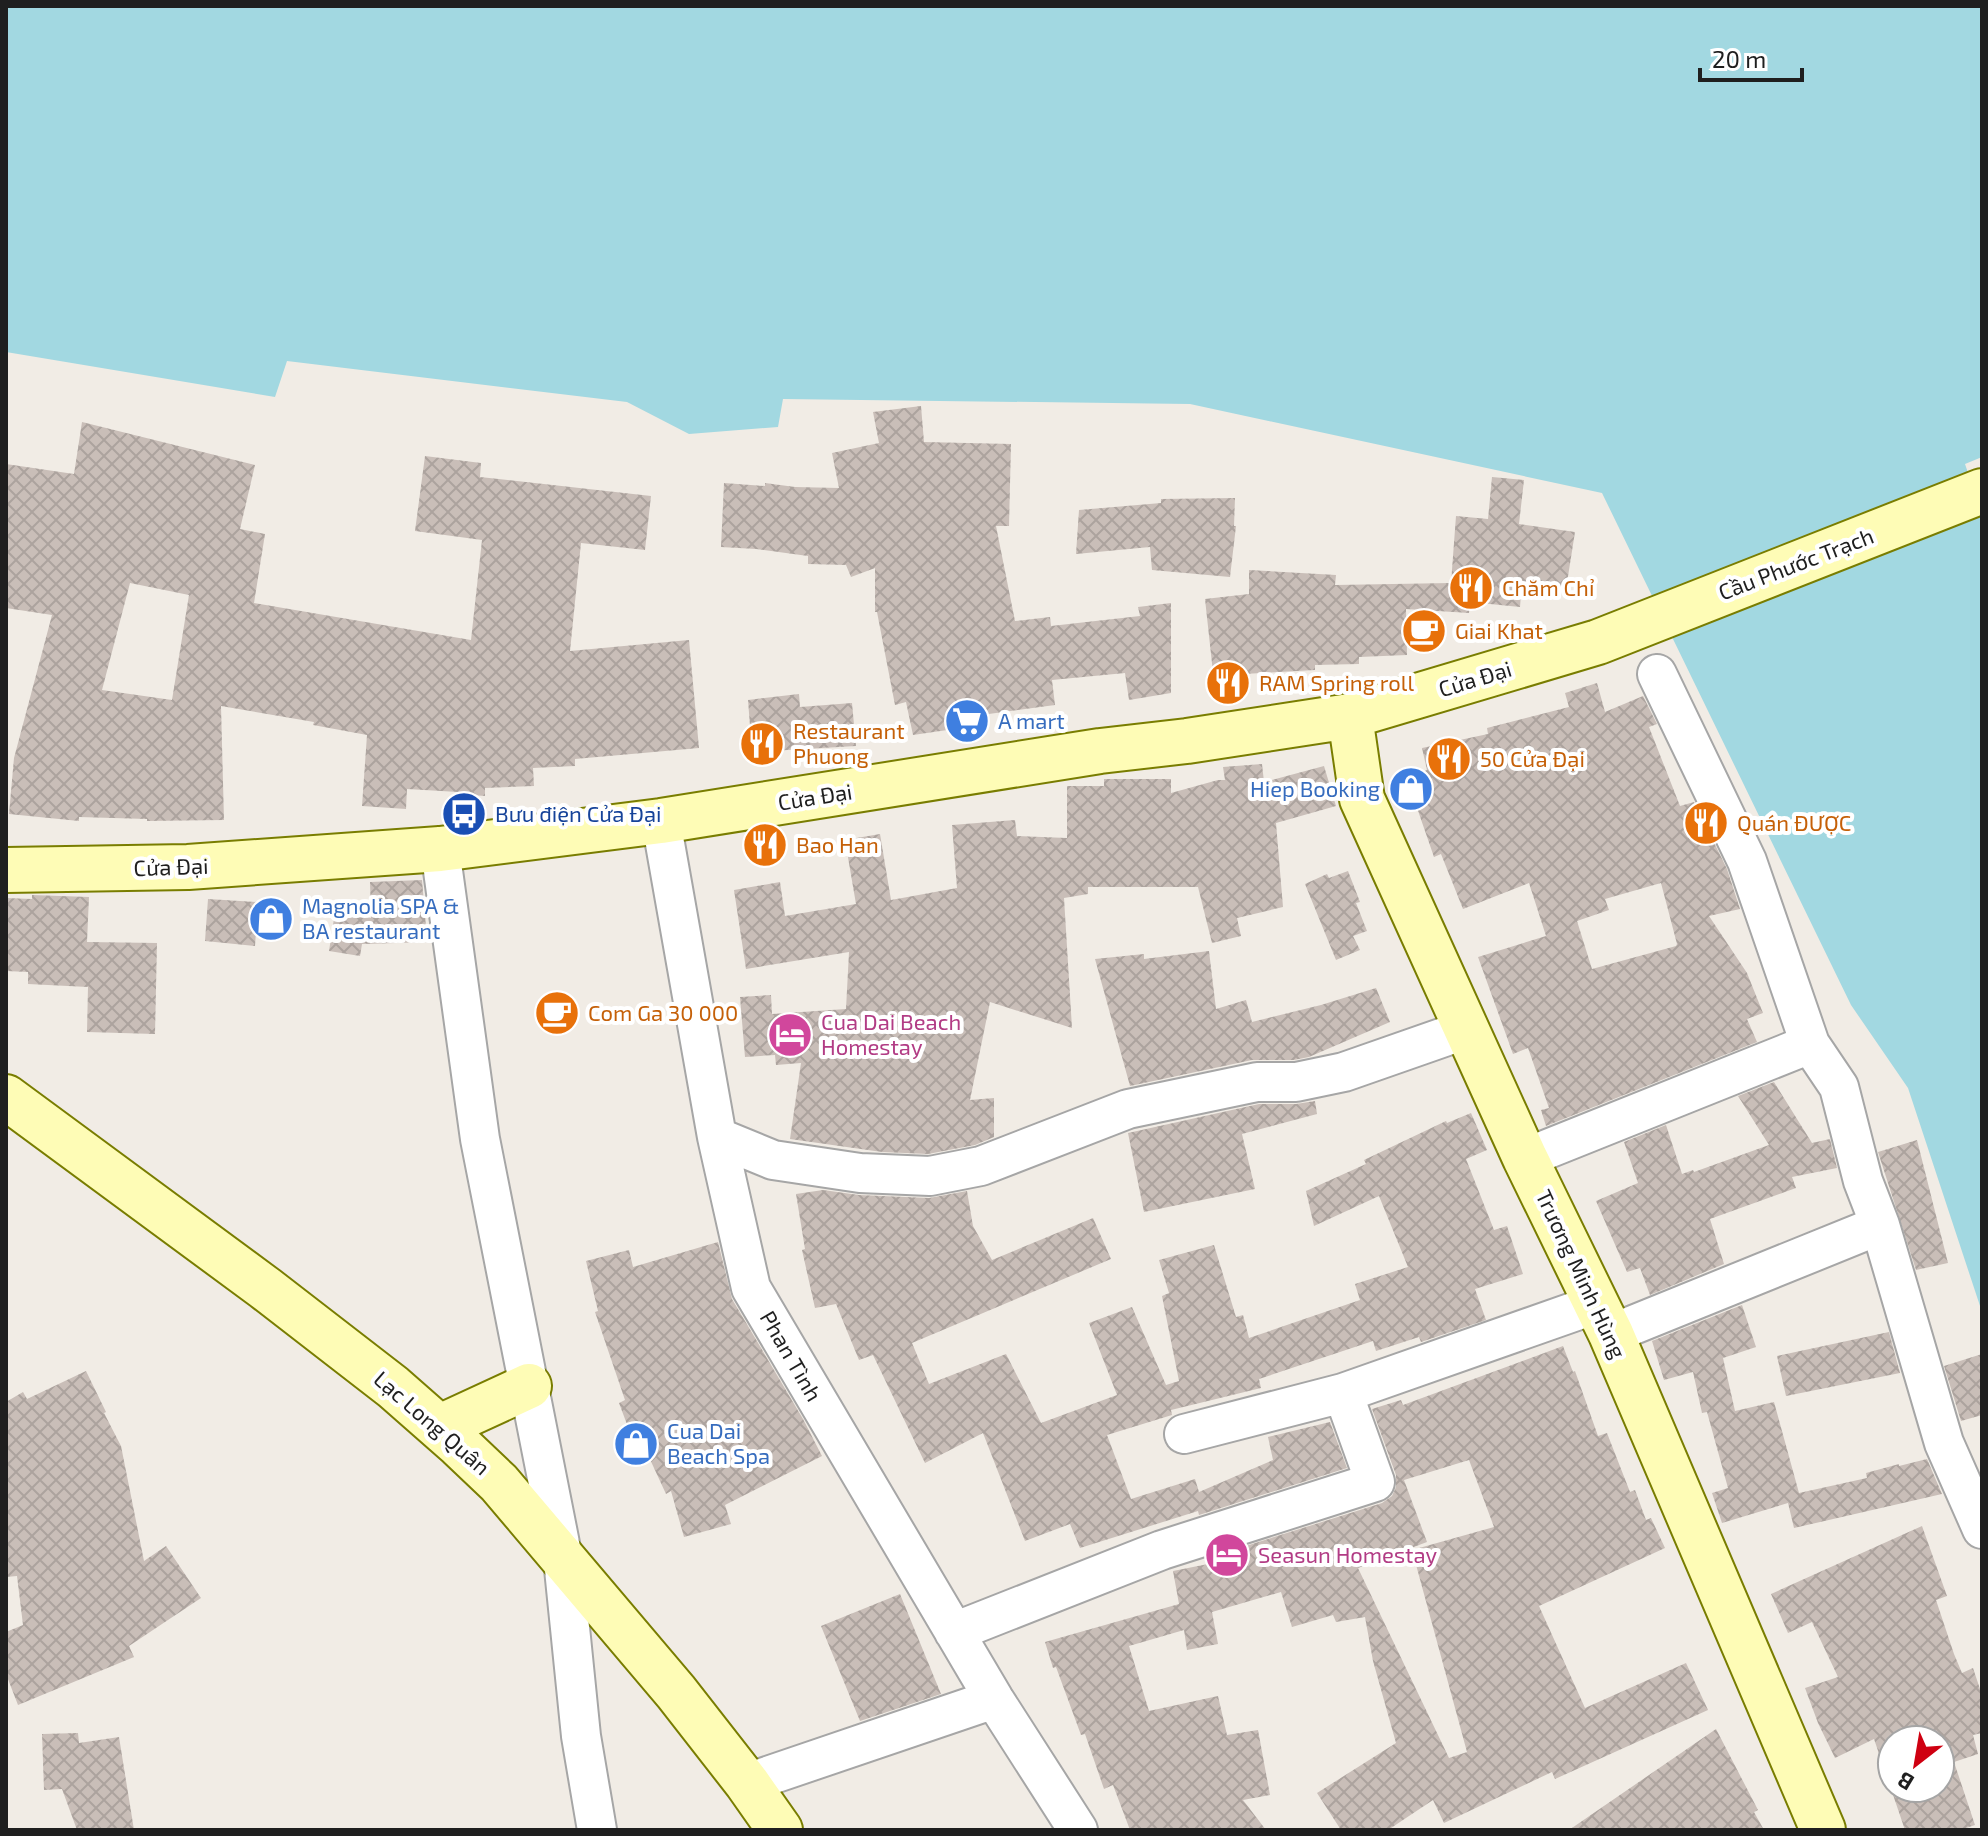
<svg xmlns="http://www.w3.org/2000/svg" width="1988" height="1836" viewBox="0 0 1988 1836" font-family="'Exo 2',sans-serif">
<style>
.water{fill:#a2d8e1}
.building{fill:url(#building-cross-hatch);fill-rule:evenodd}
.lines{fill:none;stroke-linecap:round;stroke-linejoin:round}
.street-casing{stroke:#a6a6a6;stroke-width:42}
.secondary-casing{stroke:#797d00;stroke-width:48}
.street{stroke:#fff;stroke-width:38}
.secondary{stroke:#fefcb6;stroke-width:44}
.labels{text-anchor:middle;stroke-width:8;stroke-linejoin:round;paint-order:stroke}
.street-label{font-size:22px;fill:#1f1f1f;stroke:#fff}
.food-label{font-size:22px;fill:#c56008;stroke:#fff;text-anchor:start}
.shop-label{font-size:22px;fill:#366cbe;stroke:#fff;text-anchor:start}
.transit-label{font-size:22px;fill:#164399;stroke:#fff;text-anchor:start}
.hotel-label{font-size:22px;fill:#b23c85;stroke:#fff;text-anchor:start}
</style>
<defs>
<pattern id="building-cross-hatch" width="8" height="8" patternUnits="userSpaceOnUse" patternTransform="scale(2)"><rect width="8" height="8" fill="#c9beb8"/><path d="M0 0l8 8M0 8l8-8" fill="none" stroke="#aca39e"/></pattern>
</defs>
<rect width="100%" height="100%" fill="#f1ece5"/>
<path class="water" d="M6,6H1982V457L1965,464L1982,514V1312L1908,1088L1851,1005L1602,493L1190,404L783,399L778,427L689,434L627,402L287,361L275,397L6,352Z"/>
<path class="building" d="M921,406L924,442L1011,444L1009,526H996L1015,621L1050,617L1051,626L1140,616L1138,607L1171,603V693L1129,700L1125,673L1052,680L1055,705L974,716L975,726L913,735L906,702L895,705L877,612H875V568L851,577L846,565L808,564V556L756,549L721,547L724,483L765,486V483L795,487L839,488L832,453L879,443L873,412Z
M82,422L255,465L240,529L265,534L254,603L471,640L482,540L415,531L425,456L481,463L480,477L651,496L645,550L581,543L570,651L689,640L699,748L575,759V766L533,768L534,786L485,788V796L458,794V792L407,789L406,809L362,806L367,735L313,725L314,722L221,706L224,820L147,821V819L79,817V821L9,814L14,758L52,615L6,608V464L74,474ZM130,583L189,595L172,700L102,690Z
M1492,477L1524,480L1519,524L1575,532L1566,589L1522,582L1520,607L1470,602L1469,613L1406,609L1407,655L1359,657V664L1315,665V670L1243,674L1246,696L1216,700L1205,599L1249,594V570L1336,575L1335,585L1451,583L1456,516L1488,519Z
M1235,498L1234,526H1236L1230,577L1152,570L1150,547L1076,554L1079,510L1161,503V499Z
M1597,683L1605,712L1643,696L1657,724L1649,727L1680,806L1694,802L1727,869L1740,909L1709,916L1747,973L1763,1013L1747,1019L1757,1042L1546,1126L1541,1110L1549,1108L1528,1048L1513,1054L1478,957L1546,936L1529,883L1463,909L1441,854L1434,857L1416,805L1402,810L1392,785L1427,770L1422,748L1488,734L1487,728L1569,707L1565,693ZM1661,883L1677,944L1676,946L1592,969L1577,921L1609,910L1605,899Z
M799,694L800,707L852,703L856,746L752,752L748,700Z
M1262,764L1264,782L1324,766L1336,806L1276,823L1283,907L1237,918L1241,936L1212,943L1198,887H1088V894L1064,898L1072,1028L990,1002L970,1100L994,1098V1137L975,1145L928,1154L882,1152L790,1139L801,1063L776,1065L775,1055L745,1057L740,997L771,995L772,1014L846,1009L849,952L746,969L734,890L780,882L785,916L856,904L845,840L880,834L891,900L957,888L952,825L1015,820L1017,836L1067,838V786H1104V779H1171V793L1218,780H1225L1223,767Z
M1348,871L1360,902L1356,903L1367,931L1353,936L1360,950L1336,960L1305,884L1327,874L1329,878Z
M422,880L426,927H429L431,942L362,944L360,956L329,951L335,912L371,918L370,882Z
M32,895L89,897L87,942L157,943L155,1034L87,1032L88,987L28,984V972L6,971V898L32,899Z
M208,899L258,902L255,946L205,941Z
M1209,951L1216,1009L1246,1000L1252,1022L1321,1005L1376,988L1390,1022L1309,1057L1294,1060H1252L1130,1086L1095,959L1144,954V959Z
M1774,1082L1812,1143L1830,1139L1837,1168L1792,1177L1796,1188L1710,1219L1724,1264L1650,1295L1640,1268L1627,1272L1596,1201L1638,1183L1624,1142L1666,1125L1682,1174L1693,1170L1694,1172L1769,1145L1738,1096Z
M1315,1101L1317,1114L1242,1134L1255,1189L1144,1212L1128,1133L1259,1104H1296Z
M1471,1113L1487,1150L1466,1159L1494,1230L1507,1226L1523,1274L1475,1289L1486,1320L1421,1342L1419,1337L1376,1351L1373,1341L1259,1379L1261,1388L1171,1410L1172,1415L1107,1435L1131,1499L1195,1479L1199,1492L1273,1460L1268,1437L1330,1422L1347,1468L1199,1515L1198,1511L1080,1548L1070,1524L1025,1541L983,1433L925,1463L873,1355L859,1360L836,1304L815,1308L802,1250L805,1249L796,1194L823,1190L859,1195L929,1198L967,1191L973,1226L992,1260L1093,1218L1111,1259L912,1343L929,1384L1006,1354L1041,1423L1117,1395L1089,1323L1132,1307L1166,1385L1179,1381L1162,1296L1169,1293L1159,1260L1214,1245L1236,1317L1243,1315L1249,1338L1360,1300L1355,1284L1408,1267L1379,1196L1314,1226L1306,1191L1366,1164L1364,1160L1446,1121L1447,1123Z
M1917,1140L1948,1263L1916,1270L1878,1152Z
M718,1242L732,1299L803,1419L822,1456L725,1505L731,1524L684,1537L671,1491L666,1494L648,1455L640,1459L619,1403L625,1400L595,1312L598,1311L586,1261L629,1250L633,1267Z
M1742,1305L1756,1347L1723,1358L1735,1411L1774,1402L1799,1493L1867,1478L1866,1473L1899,1464V1466L1927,1459L1942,1494L1794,1528L1788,1503L1722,1523L1712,1493L1728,1488L1707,1412L1702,1413L1693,1372L1664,1380L1652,1341Z
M1889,1332L1900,1373L1786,1396L1777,1356Z
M1563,1346L1573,1372L1575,1371L1598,1436L1607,1433L1630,1492L1635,1490L1646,1520L1651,1518L1665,1548L1539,1606L1585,1708L1686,1663L1708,1710L1555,1779L1552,1772L1444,1823L1433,1800L1388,1830H1341L1317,1793L1396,1743L1373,1661L1365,1617L1336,1622L1333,1615L1292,1627L1281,1592L1212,1612L1218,1644L1187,1650L1184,1630L1129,1646L1149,1711L1218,1696L1227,1735L1258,1730L1270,1795L1243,1800L1266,1830H1130L1113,1785L1104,1789L1085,1734L1081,1735L1056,1667L1053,1668L1045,1642L1179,1604L1173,1571L1213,1563L1211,1557L1382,1503L1392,1496L1396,1487V1475L1372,1409L1401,1400L1403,1405ZM1469,1460L1494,1527L1412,1550L1467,1752L1449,1758L1358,1568L1427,1542L1404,1480Z
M1982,1354V1415L1961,1421L1944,1366Z
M86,1371L106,1412L104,1413L121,1446L144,1561L166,1546L201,1598L129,1646L134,1657L18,1705L6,1674V1632L23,1625L17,1576L6,1577V1402L23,1392L27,1399Z
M1922,1526L1947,1596L1936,1600L1954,1654L1962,1673L1973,1668L1982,1695V1733L1973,1735L1978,1754L1954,1762L1975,1825L1960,1830H1905L1874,1739L1835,1758L1818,1723L1805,1688L1838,1677L1812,1622L1788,1633L1771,1594ZM1892,1740H1940V1788H1892Z
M900,1594L941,1694L860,1721L821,1626Z
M1716,1729L1758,1810L1754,1812L1764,1830H1569Z
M78,1733L79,1743L119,1737L134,1830H77L62,1789L44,1790L42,1734Z"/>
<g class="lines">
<g class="street-casing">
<path id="street" d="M1657,674L1747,861L1810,1044L1839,1087L1863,1181L1880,1225L1944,1443L1982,1529
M661,821L717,1137L751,1288L994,1699L1078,1830
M440,849L480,1139L563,1559L581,1736L597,1830
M717,1137L773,1160L860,1173L930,1176L981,1166L1128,1109L1257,1082H1296L1344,1072L1467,1029
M1525,1158L1810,1044
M1611,1334L1880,1225
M1184,1434L1343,1393L1596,1304
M954,1632L1162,1550L1375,1482L1343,1393
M747,1783L994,1699"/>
</g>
<g class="secondary-casing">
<path id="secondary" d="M1350,716L1362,799L1525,1158L1611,1334L1823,1830
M6,870L188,867L440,849L661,821L1100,751L1187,741L1350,716L1598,642L1982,491
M6,1097L265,1288L393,1387L459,1445L499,1483L676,1692L747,1783L780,1830
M440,1427L529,1386"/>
</g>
<use href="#street" class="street"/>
<use href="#secondary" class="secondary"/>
</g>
<defs>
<g id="restaurant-disc" transform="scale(2.3)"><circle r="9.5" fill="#e8710a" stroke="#fff"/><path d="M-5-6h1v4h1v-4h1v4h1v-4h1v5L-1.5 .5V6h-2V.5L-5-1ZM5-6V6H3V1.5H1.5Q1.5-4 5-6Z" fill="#fff"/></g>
<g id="cafe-disc" transform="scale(2.3)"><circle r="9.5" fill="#e8710a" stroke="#fff"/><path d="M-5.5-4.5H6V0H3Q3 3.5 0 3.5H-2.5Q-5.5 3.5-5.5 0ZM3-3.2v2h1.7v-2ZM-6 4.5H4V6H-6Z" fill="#fff"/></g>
<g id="supermarket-disc" transform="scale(2.3)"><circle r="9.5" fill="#3f7fe0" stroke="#fff"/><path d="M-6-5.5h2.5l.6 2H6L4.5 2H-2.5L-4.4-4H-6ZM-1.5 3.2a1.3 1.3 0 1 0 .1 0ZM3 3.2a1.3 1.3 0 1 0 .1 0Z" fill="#fff"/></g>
<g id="shop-disc" transform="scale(2.3)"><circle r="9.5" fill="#3f7fe0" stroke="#fff"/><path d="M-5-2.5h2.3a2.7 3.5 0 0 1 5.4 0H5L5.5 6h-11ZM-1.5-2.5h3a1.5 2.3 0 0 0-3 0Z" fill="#fff"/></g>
<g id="bus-disc" transform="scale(2.3)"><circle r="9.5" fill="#1a4fb4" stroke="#fff"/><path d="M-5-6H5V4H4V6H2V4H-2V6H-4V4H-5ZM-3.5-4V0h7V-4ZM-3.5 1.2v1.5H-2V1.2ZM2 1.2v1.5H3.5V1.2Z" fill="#fff"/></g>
<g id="hotel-disc" transform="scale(2.3)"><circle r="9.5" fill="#d1479c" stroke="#fff"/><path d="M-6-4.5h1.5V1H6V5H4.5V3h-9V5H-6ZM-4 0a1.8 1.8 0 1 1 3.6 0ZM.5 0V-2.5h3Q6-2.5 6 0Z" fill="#fff"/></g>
</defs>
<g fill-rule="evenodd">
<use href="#restaurant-disc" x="1471" y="588"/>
<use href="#cafe-disc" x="1424" y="631"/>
<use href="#restaurant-disc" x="1228" y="683"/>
<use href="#supermarket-disc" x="967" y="721"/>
<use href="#restaurant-disc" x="762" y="744"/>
<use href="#restaurant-disc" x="1449" y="759"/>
<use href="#shop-disc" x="1411" y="789"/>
<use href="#bus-disc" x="464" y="814"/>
<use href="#restaurant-disc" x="1706" y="823"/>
<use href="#restaurant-disc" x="765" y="845"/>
<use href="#shop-disc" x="271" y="919"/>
<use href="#cafe-disc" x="557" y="1013"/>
<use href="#hotel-disc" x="790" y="1035"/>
<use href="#shop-disc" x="636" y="1444"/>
<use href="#hotel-disc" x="1227" y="1555"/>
</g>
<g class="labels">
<g class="street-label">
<text transform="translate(1796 564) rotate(-21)" y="8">Cầu Phước Trạch</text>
<text transform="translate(1475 679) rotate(-17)" y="8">Cửa Đại</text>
<text transform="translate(815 797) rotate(-9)" y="8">Cửa Đại</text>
<text transform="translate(171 867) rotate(-2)" y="8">Cửa Đại</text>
<text transform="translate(1581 1274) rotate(65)" y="8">Trương Minh Hùng</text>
<text transform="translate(791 1356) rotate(60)" y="8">Phan Tình</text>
<text transform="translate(432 1423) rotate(41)" y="8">Lạc Long Quân</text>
</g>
<g class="food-label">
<text x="1502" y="596">Chăm Chỉ</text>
<text x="1455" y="639">Giai Khat</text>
<text x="1259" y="691">RAM Spring roll</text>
<text x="793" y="739">Restaurant<tspan x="793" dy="25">Phuong</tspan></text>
<text x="1480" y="767">50 Cửa Đại</text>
<text x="1737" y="831">Quán ĐƯỢC</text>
<text x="796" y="853">Bao Han</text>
<text x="588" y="1021">Com Ga 30 000</text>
</g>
<g class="shop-label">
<text x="998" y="729">A mart</text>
<text x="1380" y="797" text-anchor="end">Hiep Booking</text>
<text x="302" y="914">Magnolia SPA &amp;<tspan x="302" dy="25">BA restaurant</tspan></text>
<text x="667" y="1439">Cua Dai<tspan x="667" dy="25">Beach Spa</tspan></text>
</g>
<g class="transit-label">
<text x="495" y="822">Bưu điện Cửa Đại</text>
</g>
<g class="hotel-label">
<text x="821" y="1030">Cua Dai Beach<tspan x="821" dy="25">Homestay</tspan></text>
<text x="1258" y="1563">Seasun Homestay</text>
</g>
</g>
<rect width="1988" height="1836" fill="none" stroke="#1f1f1f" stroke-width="16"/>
<g transform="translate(1916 1764) rotate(211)"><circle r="38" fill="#ffffff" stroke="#a5a5a5" stroke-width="2"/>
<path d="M0-6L14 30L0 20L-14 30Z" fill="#cf0011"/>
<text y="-12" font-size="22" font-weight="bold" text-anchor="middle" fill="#1f1f1f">B</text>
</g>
<path d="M1700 68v12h102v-12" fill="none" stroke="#1f1f1f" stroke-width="4"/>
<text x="1712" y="68" font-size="24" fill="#1f1f1f" stroke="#ffffff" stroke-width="6" paint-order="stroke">20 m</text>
</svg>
